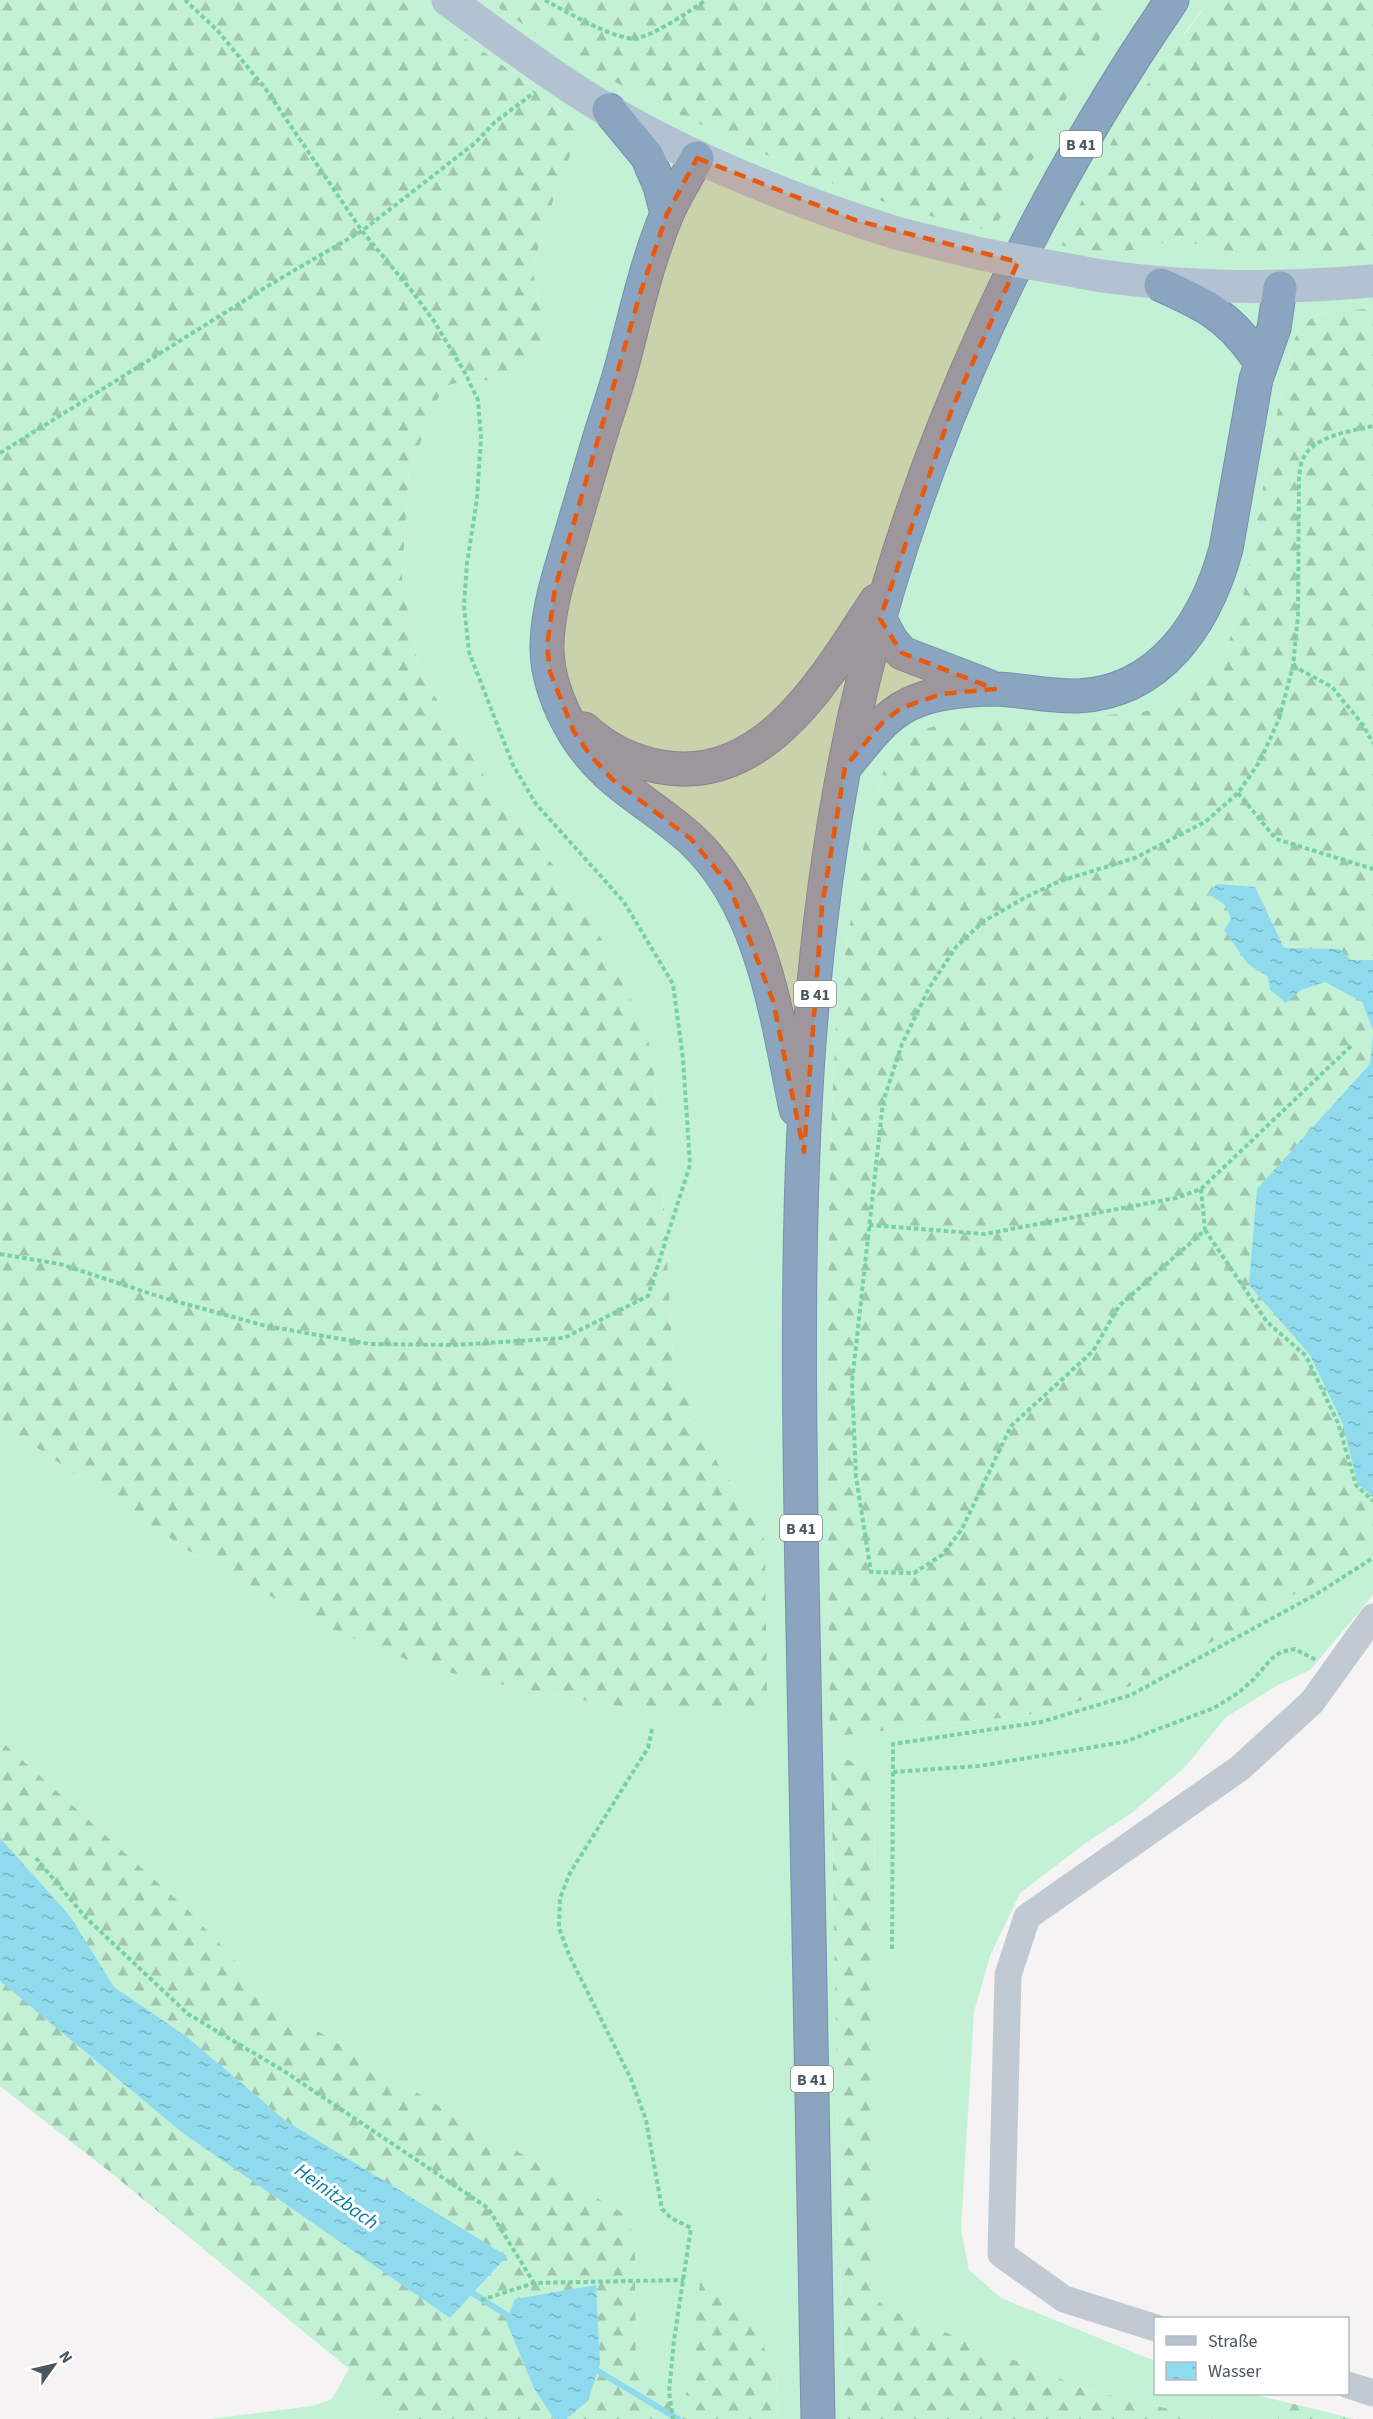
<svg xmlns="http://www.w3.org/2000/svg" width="1373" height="2419" viewBox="0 0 1373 2419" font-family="'Source Sans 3',sans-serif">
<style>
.grass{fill:#c3f1d5}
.forest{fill:url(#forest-firs)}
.water{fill:url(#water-ripples)}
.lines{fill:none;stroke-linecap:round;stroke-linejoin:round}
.stream{stroke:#90daee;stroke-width:6}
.highway-casing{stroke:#7690ad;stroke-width:35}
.path{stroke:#7ad0a6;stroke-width:4;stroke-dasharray:4.5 3;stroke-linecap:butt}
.minor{stroke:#c1cad2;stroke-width:27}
.major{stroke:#b3c2d1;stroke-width:33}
.highway{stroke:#8ba5c1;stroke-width:33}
.major-bridge{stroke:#b3c2d1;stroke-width:33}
.marked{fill:#e8590c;fill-opacity:0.2;stroke:#e8590c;stroke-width:4.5;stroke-dasharray:12 8;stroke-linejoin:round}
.labels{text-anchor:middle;stroke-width:6;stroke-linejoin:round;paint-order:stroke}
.shield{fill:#fff;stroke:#808990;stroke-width:1.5}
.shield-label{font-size:16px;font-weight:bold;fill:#4a5661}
.water-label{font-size:20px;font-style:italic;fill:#0c7c9b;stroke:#fff}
</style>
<defs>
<pattern id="forest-firs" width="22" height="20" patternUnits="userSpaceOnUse" patternTransform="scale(1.5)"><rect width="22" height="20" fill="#c3f1d5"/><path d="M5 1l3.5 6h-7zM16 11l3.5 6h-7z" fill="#a0c6b0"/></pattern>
<pattern id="water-ripples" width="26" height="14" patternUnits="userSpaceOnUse" patternTransform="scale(1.5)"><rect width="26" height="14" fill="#90daee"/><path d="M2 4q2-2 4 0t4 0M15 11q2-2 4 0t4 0" fill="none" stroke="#78b4c4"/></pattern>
</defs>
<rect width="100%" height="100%" fill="#f5f3f3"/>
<path class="grass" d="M412,0H487L589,69L682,116L813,176L1093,47L1121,0H1210L1184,33L1146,248L1177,239L1247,257H1316L1373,249V308L1321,313L1300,326L1290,352L1271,443L1242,602L1225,652L1198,686L1163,708L1135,713L1062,718L883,773L864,844L837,999L830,1148L826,1420L830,1728L835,1736L1027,1715L1124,1689L1217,1639L1357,1558L1373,1546V1595L1310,1670L1278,1685L1226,1717L1185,1767L1133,1812L1087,1842L1020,1893L990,1956L974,2012L961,2229L969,2270L1001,2298L1155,2361L1156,2394H1251L1290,2403L1279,2419H1213L1088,2390L888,2309L877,2300L874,1775L831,1760L843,2419H778L776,2373L687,2391L683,2405L650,2389L636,2366L635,2253L627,2216L434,2103L279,2007L188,1910L0,1740V1423L189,1551L324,1626L425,1667L512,1687L632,1709L759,1520L718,1464L674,1374L660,1142L652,1051L557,870L480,770L419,670L402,578L409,471L438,398L451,384L523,376L547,337L532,268L560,179L582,128L542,94Z
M349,2369L403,2419H210L312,2406L332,2399Z"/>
<path class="forest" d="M0,0H412L542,94L582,128L560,179L532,268L547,337L523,376L451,384L438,398L409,471L402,578L419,670L480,770L557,870L614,959L652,1051L660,1142L674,1374L718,1464L759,1520L765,1545L767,1701L761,1710L632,1709L512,1687L425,1667L324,1626L189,1551L0,1423Z
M487,0H1121L993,231L906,210L813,176L682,116L589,69Z
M1210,0H1373V249L1316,257H1247L1177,239L1146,248L1110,253L1059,245L1127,112Z
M1373,308V1546L1357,1558L1217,1639L1124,1689L1027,1715L835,1736L830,1728L826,1420L830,1148L837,999L864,844L883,773L895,749L917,731L968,717L1062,718L1135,713L1163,708L1198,686L1225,652L1242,602L1271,443L1290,352L1300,326L1321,313Z
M0,1740L188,1910L279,2007L434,2103L628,2216L635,2253L636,2366L650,2389L683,2404L687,2391L700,2283L714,2279L742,2301L776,2373L778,2419H403L349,2369L115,2176L0,2086Z
M838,1754L874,1775L877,2300L888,2309L1088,2390L1213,2419H843L831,1760Z
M1290,2403L1354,2419H1278Z"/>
<path class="water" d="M1217,884L1255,887L1284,948L1339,949L1351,960H1373V1030L1362,1002L1325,982L1301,990L1286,1003L1270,990L1268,977L1248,964L1224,930L1231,919L1225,905L1208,894Z
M1373,1035V1497L1358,1484L1342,1422L1310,1355L1249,1285L1257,1189L1370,1064Z
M0,1838L70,1916L114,1987L187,2037L286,2121L507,2256L450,2318L183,2133L0,1981Z
M596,2285L600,2364L588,2401L566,2419H554L534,2388L506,2321L515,2299Z"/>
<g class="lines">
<path class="stream" d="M466,2289L513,2319
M593,2368L678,2419"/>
<g class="highway-casing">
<path id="highway" d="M609,110L647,156L660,186L667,214
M697,158C687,177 675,195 667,214C647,261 636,313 623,362C616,389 606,416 598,443C588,477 578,511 568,545C558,578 548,610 547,644C546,675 559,708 575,734C606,785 651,802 692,840C763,906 777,1019 796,1109
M1161,285C1204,304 1227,315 1255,354
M880,619L891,640L902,653L988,686
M584,729C607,750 631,762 661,767C766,786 828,674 876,601
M848,763C869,738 887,711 919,700C939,692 974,689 996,689C1023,690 1050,697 1078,696C1161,692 1206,622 1226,549L1256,379L1274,328L1280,288
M818,2419C814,2139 807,1859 802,1579C797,1283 792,971 863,681C922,438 1031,206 1172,0"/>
</g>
<path class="path" d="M545,0C563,10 619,43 638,38C656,34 690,11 706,0
M0,453L271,284L362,231L475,143L495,122L535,92
M1293,666L1332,687L1363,725L1373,743
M1238,793L1276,839L1373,869
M1201,1189L1205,1230L1119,1306L1093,1351L1011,1426L962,1529L942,1555L914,1573L871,1572L856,1477L852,1382L883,1102L902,1044L929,988L956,947L984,921L1026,897L1060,881L1135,858L1205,822L1238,793L1260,761L1279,719L1293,666L1298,616L1299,477C1300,472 1300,464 1303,459C1313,436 1351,431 1373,426
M869,1225L985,1234L1176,1198L1201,1189L1352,1045
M1205,1230L1267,1322L1306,1356L1338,1423L1356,1485L1373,1501
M0,1254L60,1264L164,1298L266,1326L370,1344L455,1345L564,1338L648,1296L690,1165L683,1059L673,984L624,902L536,804L513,765L469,652L464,606L467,563L477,499L481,438L478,400L464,371L434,321L411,290L362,231L265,88L217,30L185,0
M652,1729L648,1748L570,1873L560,1898L559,1928L569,1955L631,2079L646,2120L662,2209L671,2218L691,2228L674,2340L669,2392L673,2419
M893,1772L979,1766L1124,1742L1214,1708L1238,1693L1254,1679L1271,1659L1281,1652L1295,1649L1316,1660
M36,1858L86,1918L188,2014L284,2071L488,2208L534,2283
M892,1949L893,1744L1041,1722L1131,1695L1315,1595L1373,1558
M481,2300L534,2283L684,2280"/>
<path class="minor" d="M1156,2328L1064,2299L1001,2254L1008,1975L1027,1917L1240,1768L1312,1702L1373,1617
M1348,2385L1373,2393"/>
<path class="major" d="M448,0C501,38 553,78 609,111C699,163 797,202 896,233
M1102,276C1194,289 1280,289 1373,281"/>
<use href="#highway" class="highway"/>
<path class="major-bridge" d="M896,233L981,254L1102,276"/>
</g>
<path class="marked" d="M697,158L855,220L1018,262L952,409L880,619L902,653L995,689L942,694L901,708L882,723L845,767L822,907L804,1152L773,1001L729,885L691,839L612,779L590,755L574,732L550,672L547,646L555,588L640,294L667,214Z"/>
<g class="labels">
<g class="shield">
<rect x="1060" y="131" width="42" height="26" rx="4.5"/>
<rect x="794" y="981" width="42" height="26" rx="4.5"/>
<rect x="780" y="1515" width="42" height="26" rx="4.5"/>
<rect x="791" y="2066" width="42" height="26" rx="4.5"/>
</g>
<g class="shield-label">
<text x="1081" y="150">B 41</text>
<text x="815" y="1000">B 41</text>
<text x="801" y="1534">B 41</text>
<text x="812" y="2085">B 41</text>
</g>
<g class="water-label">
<text transform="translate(337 2196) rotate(36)" y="7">Heinitzbach</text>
</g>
</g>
<rect x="1154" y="2317" width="195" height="78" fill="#ffffff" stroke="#b7bbc0" stroke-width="1.5"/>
<rect x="1166" y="2336" width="30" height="9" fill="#b3c2d1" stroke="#b7bbc0" stroke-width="1.5"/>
<text x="1208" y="2347" font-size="18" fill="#4a5661">Straße</text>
<rect x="1166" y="2362" width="30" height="18" fill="url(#water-ripples)" stroke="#b7bbc0" stroke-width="1.5"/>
<text x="1208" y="2377" font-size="18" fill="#4a5661">Wasser</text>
<g transform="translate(54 2365) rotate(56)" stroke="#ffffff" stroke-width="4.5" paint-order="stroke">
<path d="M0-4.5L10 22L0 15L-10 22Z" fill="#4a5661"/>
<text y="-9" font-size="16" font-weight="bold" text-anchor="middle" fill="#4a5661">N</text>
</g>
</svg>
